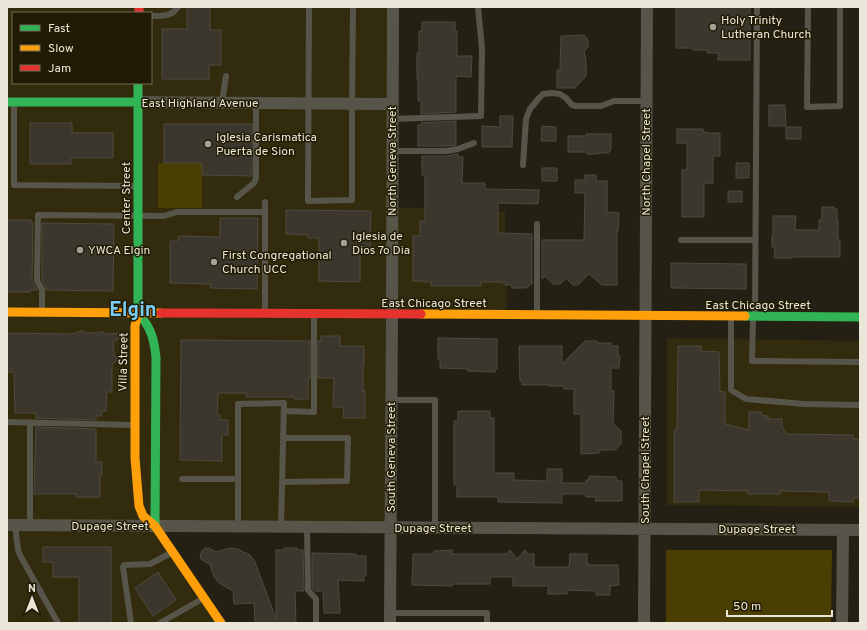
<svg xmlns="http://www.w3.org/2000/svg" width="867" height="630" viewBox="0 0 867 630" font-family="Overpass,sans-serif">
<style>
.built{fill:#322b0d;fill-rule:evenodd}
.green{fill:#4b3e03}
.building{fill:#3b372d;stroke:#4f4a41}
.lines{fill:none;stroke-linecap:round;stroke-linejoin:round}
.lane{stroke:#57554a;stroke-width:6}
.street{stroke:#57554a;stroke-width:12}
.fast{stroke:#30b455;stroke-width:9}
.slow{stroke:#ff9f0a;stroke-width:9}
.jam{stroke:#e5322d;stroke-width:9}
.poi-dot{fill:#a5a293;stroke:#211b04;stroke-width:1.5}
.labels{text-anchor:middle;stroke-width:3;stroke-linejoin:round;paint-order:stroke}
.poi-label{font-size:12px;fill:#eae7d8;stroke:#211b04;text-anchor:start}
.street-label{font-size:12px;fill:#eae7d8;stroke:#211b04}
.town-label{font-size:20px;font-weight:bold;fill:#7acef6;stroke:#211b04}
</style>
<rect width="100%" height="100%" fill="#242114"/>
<path class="built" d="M7,7H393L392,207L505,212L507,315L393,314L391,527L155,526L220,623H7ZM13,13H151V83H13Z
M667,338L860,341V507L667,505Z"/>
<path class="green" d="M158,163H202V208H158Z
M666,550H832L831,623H666Z"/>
<path class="building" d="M187,7H210V30H221V65H209V79H162V29H187Z
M676,7H750V60H718V53H707V50H693L691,48H676Z
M422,22H455V31H457V56H472L471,77L456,76V112L421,114V101H418V79H417V53H419V31H422Z
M584,35L588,40V47L584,51L586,60V76L575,88H557V70H560L561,36Z
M769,105H785L786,126H769Z
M500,116H513L512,147H482V126L500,127Z
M456,121V145L447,146H418V125H421V123Z
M30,123H72V133H113V158H71V164H30Z
M164,124H252V176L202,175V163H164Z
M542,126L556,127V141H541Z
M786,127H801V139H786Z
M677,129H703V132H706V133H720V156H713V183H704V217H682V170H687V143H677Z
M586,134H611V150L608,153H598V154H587V152H568V136H586Z
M458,154V157H463L462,183H485V189L539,190L538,204L498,203V233L532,234V284L526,288H512L511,285H505L502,282H481V286H431V282H424V281H413V236H420V221H425V175H422V156H447Z
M736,163H749V178H736Z
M542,168H557V181H542Z
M585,175H596V181H607V212L619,213L618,231H617V285H602L589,274L578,285H573L566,278L560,284H553L545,276L542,279V240H584L585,193H575V180H585Z
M728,191H742V202H728Z
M822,207H834V209H837V220H838V240H840V257H792V258H774L775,247H772V235H773V216H796L795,230H819V220H822Z
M286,210L371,211L370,248H360V282L319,281V238H308V235L286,234Z
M220,218H258L257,289L210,288L211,284L170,283V241H178V236L220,237Z
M7,220H31V223H33L32,280L37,290H30V292H7Z
M42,223L114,224L113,291L46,290L42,279Z
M671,263L746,264V289L671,288Z
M80,331H83L86,333H98L100,332H104L106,334L124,333V336L113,342L114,355L119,359L112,364V392H107L106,411H102L101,416H96V420L36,418V413H15L14,372H7V333L70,334L77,333Z
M321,336H340V346H364V365H363V391H365V418H343L344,407H333L334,378H318V341H321Z
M438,338L497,339V369H495V372L468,371V369L440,368V359H438Z
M181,340L310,341V378H308V399H294V397H246V393H218L217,415H220V420H228V435H222V461L180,460Z
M585,341H597V343H611V346H618V356H620L619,368H611V391H614L613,423L621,431V444L615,450H599V453L581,454V414H574V389H564V386H549V385H522V381H520L519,346H562V364Z
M678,346H701V351L719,352L720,391L725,392V424L749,430V412H761V415H764V416H768V419H782V426L787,434L853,435V439H860V498H853V502L829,501V492L780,491V494H748V491L699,490V502H674V430H677Z
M458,411H490V418H494V473H514V480L547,481V469H562V483H586V480H589V476L616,477L617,481H622V501H595L596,497H586V494H562V503L498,502V497H457V485H454V421H458Z
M36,427L96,429V462H102V475H100V497H76V494H34Z
M43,547H111V623H79V577H53V562H43Z
M205,548H209L216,552L230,548L237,549L250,555L255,562L276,619V550H284V548H297V550H303L304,591H295L296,623H255L254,603L234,604L233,591L219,583L214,577L210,564L205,562L201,559L200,554L203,550Z
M452,550V554H506L510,550L517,559L525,550L528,554H534V567H569L570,554H587V564H589V565H618L619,585L610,586V595H596V591L568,590L567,594H548V586H513V577H490V584H452V586L412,585L413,554H434V551Z
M312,553L356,554V556H366V576H364V581L338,580L340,613H324L323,591H315L312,588Z
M158,572L176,600L153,616L135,588Z"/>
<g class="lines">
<path class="lane" d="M309,7L308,201L352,200V104L353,7
M808,7L807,107L840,106V7
M151,16C162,16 171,17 178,7
M14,102V185L136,186
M222,102L226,76
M392,119L481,116L482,49L478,7
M392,151H447L458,149L474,143
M523,165L526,119L530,109L539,98L543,94L552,93L560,94L566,98L572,105L576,106H601L614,101H646
M237,197L254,183L256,178V103
M681,240H755
M42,311V290L37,280L38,215L164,216L177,212H265
M265,313V202
M537,314V224
M755,315L757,7
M731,318V390L746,399L804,404L860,405
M753,318L752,361L860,362
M392,400H435V528
M284,411L314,412V316
M7,422L133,425
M182,479H238
M282,482L347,481L348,438H283
M15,525L18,550L21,557L58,623
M30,525V423
M238,527V404L284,403L281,527
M307,527L308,590L316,599V623
M390,613H487V623
M131,623L123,567L124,565L150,564L171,553
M160,623L202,599"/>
<path class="street" d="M138,102L392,104
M7,525L860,530
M390,623L392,314L393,7
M644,623L647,7
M842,623L843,530"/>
<path class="fast" d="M7,102H138
M138,313C151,327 154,339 156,357L155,526
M745,316L860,317
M137,318L138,313V83"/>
<path class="slow" d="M7,312L161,313
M421,314L745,316
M137,318L135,326V458L139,506L143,516L155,526L221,623"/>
<path class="jam" d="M139,7V13
M161,313L421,314"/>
</g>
<g class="poi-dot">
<circle cx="713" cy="27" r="4"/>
<circle cx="208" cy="144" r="4"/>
<circle cx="344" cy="243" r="4"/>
<circle cx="80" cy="250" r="4"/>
<circle cx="214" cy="262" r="4"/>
</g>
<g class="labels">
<g class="poi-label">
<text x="721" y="24">Holy Trinity<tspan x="721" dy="14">Lutheran Church</tspan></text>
<text x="216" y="141">Iglesia Carismatica<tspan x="216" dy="14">Puerta de Sion</tspan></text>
<text x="352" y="240">Iglesia de<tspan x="352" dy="14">Dios 7o Dia</tspan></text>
<text x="88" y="254">YWCA Elgin</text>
<text x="222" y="259">First Congregational<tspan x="222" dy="14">Church UCC</tspan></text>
</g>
<g class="street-label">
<text x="200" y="107">East Highland Avenue</text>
<text transform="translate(392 161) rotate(-90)" y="4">North Geneva Street</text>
<text transform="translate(646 162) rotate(-90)" y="4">North Chapel Street</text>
<text transform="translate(126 198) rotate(-90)" y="4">Center Street</text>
<text x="434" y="307">East Chicago Street</text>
<text x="758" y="309">East Chicago Street</text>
<text transform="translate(123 362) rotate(-89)" y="4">Villa Street</text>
<text transform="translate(391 457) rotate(-90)" y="4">South Geneva Street</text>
<text transform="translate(645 470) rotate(-90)" y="4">South Chapel Street</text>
<text x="110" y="530">Dupage Street</text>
<text x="433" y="532">Dupage Street</text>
<text x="757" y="533">Dupage Street</text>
</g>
<g class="town-label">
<text x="133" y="316">Elgin</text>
</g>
</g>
<rect width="867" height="630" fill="none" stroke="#eae7d8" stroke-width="16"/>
<rect x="12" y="12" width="140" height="72" fill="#211b04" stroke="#716d59"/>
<rect x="20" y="25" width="20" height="6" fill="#30b455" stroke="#716d59"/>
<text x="48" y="32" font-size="12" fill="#eae7d8">Fast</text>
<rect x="20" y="45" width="20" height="6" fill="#ff9f0a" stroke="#716d59"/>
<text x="48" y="52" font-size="12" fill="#eae7d8">Slow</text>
<rect x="20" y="65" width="20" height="6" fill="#e5322d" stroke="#716d59"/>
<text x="48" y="72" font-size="12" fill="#eae7d8">Jam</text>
<g transform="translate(32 598)" stroke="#211b04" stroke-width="3" paint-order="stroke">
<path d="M0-3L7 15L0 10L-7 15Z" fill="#eae7d8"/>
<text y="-6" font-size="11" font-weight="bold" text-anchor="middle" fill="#eae7d8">N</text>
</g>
<path d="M727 610v6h105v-6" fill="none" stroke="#eae7d8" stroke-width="2"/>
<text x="733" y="610" font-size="12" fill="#eae7d8" stroke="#211b04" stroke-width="3" paint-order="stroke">50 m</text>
</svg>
